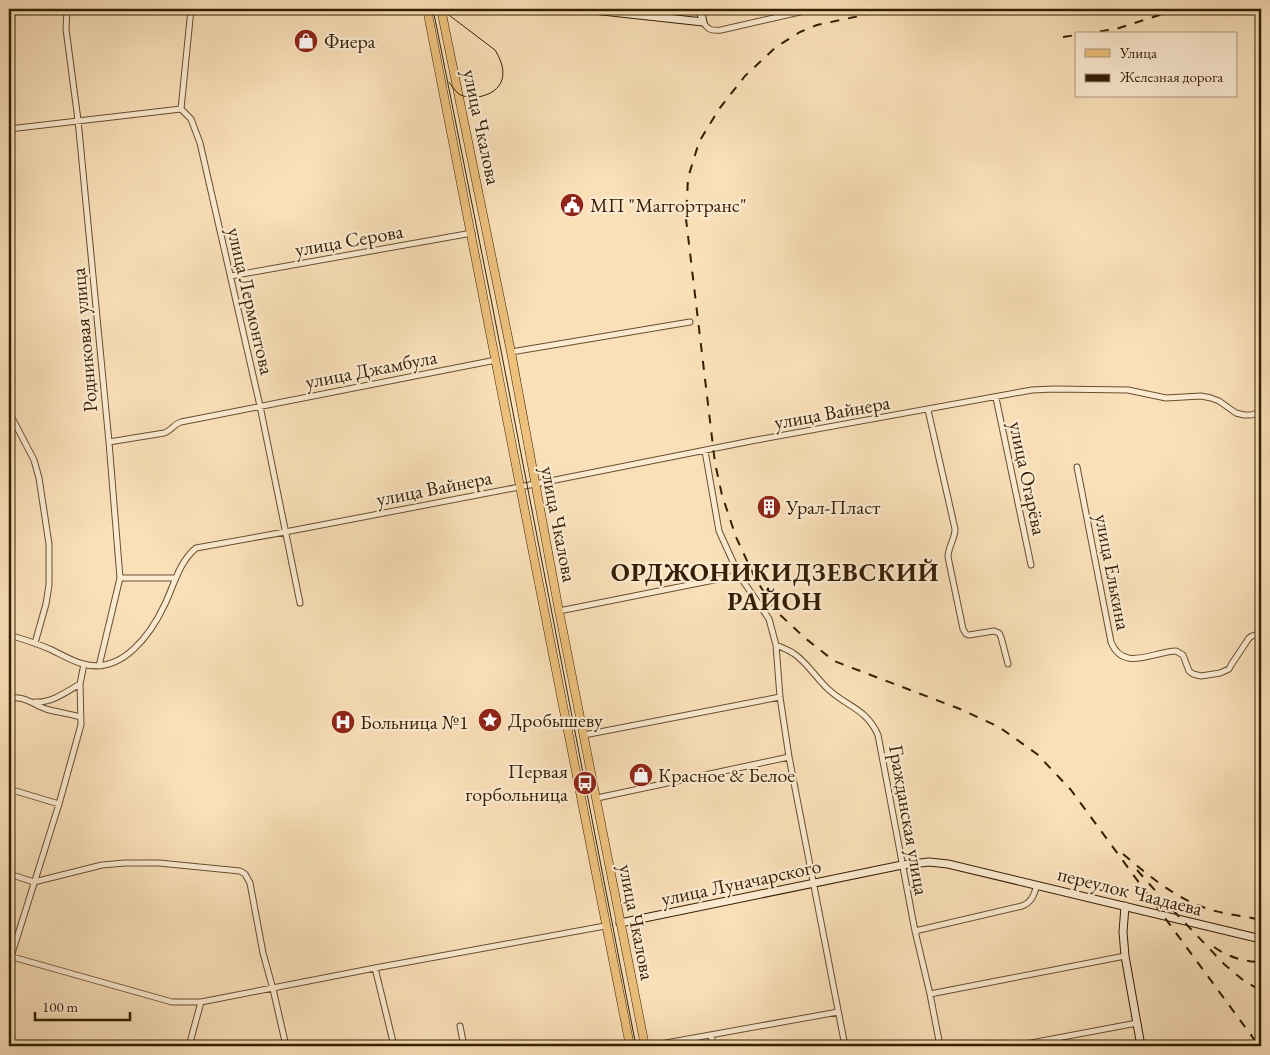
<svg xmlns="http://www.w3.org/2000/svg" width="1270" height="1055" viewBox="0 0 1270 1055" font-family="'EB Garamond',serif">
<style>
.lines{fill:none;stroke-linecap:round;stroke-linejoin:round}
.street-casing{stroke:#664e30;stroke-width:7}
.secondary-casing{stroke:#351e03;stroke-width:9}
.primary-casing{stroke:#351e03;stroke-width:9}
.street{stroke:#fcebd2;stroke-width:5}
.secondary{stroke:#fcebd2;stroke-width:7}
.primary{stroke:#edc07c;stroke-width:8}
.tram{stroke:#351e03;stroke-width:1}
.rail{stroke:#351e03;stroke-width:2;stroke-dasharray:9 9;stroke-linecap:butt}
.labels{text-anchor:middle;stroke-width:4.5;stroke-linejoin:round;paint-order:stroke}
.poi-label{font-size:20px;fill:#351e03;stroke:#fcebd2;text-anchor:start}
.street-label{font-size:20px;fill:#351e03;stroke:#fcebd2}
.district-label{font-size:25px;font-weight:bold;letter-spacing:1px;fill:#351e03;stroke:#fcebd2}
</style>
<rect width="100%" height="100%" fill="#fae0b9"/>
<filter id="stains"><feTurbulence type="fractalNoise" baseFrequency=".004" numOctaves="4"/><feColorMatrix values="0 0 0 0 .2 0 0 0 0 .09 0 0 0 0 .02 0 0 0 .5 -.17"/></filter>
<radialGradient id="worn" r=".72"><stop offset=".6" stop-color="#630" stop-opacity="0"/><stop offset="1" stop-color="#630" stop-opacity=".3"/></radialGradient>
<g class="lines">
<g class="street-casing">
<path id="street" d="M67,9L66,29L78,120L109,442L120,578L99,666
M191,9L181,109L191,119L200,143L260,406L300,603
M703,22C708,30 712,31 721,30L813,9
M9,129L181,109
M231,276L472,233
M511,352L690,322
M996,398L1031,565
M928,410L955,529C955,539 948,547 948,557L963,629L966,634L969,635L994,631L999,633L1001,637L1008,664
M9,412L34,460L39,478L49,544V585L46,604L35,643
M109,442L164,433C171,431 174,424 181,422L496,360
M705,451L719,531L739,575L769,619L776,645L780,697L789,757L845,1046
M1077,467L1111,642C1123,672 1152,652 1176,651L1183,655L1189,671L1193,674L1201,676L1220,673L1229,669L1231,665L1249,638L1252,636L1261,633
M120,578H175
M559,611L739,575
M9,635C23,639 38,644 52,650C62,655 72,661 83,664C122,675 151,634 165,604C174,585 179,562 196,548L285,532L535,484L751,441L1032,390L1054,389L1128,390L1166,398L1201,396L1211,398L1219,401L1236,413L1244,415H1251L1261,412
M776,645C781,647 788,650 793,653C807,662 816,678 828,689C847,707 866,708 878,735L915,931L930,994L940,1046
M9,698C25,696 32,704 46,709C57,712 69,714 81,717
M35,702C52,703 66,692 80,684
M584,735L780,697
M9,789L59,804
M597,798L789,757
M9,874L34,882L102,865L125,863H159L240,871L245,874L250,883L263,953L273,989L286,1046
M915,931L1022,906C1032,902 1034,895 1037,885
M9,956L172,1002H201L375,968L605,926
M9,963L59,804L79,732L81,725L80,684L84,664
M375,968L394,1046
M930,994L1125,956
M460,1026L464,1046
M711,1035L713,1046
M189,1046L201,1002
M649,1046L838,1012
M1015,1046L1137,1023"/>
</g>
<g class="secondary-casing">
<path id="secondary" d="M584,9L703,22L700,9
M1125,906L1123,932L1125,956L1141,1046
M620,923L902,865L929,862L948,864L1261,939"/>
</g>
<g class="primary-casing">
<path id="primary" d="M427,9C496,354 560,701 630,1046
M441,9L511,352L559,611L645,1046"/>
</g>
<use href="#street" class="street"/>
<use href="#secondary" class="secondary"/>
<use href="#primary" class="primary"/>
<path class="tram" d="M433,9L491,299L636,1046
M441,9L495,50C509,72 505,92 478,97C472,98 464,97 459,94C454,90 452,86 449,82"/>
<path class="rail" d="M892,9L817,25L800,32L776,47L745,76L719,109L699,142L688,178L686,219L715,463L722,495L736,537L755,578L776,611L805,638L834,661L960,709L999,727L1037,754L1071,790L1259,1046
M1255,9H1261
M1082,34L1116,29L1178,9
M1063,37L1076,35
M1123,854C1149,876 1175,898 1208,909C1224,914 1244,916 1261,920
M1137,870L1168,905L1224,964L1243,980L1261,991
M1214,947C1228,957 1245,962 1261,962"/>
</g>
<defs>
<g id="shop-disc" transform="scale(1.25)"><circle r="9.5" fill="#8f2418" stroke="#fcebd2"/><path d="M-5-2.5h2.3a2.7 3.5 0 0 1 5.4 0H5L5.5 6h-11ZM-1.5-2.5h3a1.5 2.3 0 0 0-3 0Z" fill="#fff"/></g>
<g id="civic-disc" transform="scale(1.25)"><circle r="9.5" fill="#8f2418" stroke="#fcebd2"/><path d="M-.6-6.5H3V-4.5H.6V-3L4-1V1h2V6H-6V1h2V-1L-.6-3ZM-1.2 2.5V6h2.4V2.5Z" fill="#fff"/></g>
<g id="building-disc" transform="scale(1.25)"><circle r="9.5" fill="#8f2418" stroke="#fcebd2"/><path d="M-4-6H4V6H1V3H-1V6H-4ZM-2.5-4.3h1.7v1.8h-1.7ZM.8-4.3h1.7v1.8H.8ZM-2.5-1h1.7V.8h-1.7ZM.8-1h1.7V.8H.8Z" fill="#fff"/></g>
<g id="sight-disc" transform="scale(1.25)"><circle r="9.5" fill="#8f2418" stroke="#fcebd2"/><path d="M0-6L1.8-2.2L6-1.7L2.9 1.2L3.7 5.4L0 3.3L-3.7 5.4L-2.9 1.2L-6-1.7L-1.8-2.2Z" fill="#fff"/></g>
<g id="hospital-disc" transform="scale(1.25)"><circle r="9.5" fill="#8f2418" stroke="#fcebd2"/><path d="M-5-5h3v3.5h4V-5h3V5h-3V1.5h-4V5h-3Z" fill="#fff"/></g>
<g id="bus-disc" transform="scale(1.25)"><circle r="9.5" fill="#8f2418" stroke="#fcebd2"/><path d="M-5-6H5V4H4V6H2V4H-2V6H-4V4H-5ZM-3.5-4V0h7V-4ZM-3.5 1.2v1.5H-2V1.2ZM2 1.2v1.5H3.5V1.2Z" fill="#fff"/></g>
</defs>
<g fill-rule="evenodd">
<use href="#shop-disc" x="306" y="41"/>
<use href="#civic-disc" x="572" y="205"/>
<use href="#building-disc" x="769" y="507"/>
<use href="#sight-disc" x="490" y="720"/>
<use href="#hospital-disc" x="343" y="722"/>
<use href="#shop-disc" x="641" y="775"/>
<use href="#bus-disc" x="585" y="783"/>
</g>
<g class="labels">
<g class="poi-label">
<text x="324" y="48">Фиера</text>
<text x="590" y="212">МП "Маггортранс"</text>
<text x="786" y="514">Урал-Пласт</text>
<text x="508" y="727">Дробышеву</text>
<text x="360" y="729">Больница №1</text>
<text x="568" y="778" text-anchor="end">Первая<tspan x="568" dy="23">горбольница</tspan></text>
<text x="658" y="782">Красное &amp; Белое</text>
</g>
<g class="street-label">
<text transform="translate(482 127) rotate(78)" y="7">улица Чкалова</text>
<text transform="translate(349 240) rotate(-10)" y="7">улица Серова</text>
<text transform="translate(251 301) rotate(77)" y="7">улица Лермонтова</text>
<text transform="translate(84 340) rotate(-95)" y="7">Родниковая улица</text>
<text transform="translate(371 369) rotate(-11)" y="7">улица Джамбула</text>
<text transform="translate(832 412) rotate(-10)" y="7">улица Вайнера</text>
<text transform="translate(1028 478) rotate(78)" y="7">улица Огарёва</text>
<text transform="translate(434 488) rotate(-11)" y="7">улица Вайнера</text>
<text transform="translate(559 524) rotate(79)" y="7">улица Чкалова</text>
<text transform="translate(1113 572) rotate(79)" y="7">улица Елькина</text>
<text transform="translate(909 820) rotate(80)" y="7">Гражданская улица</text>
<text transform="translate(741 882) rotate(-12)" y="7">улица Луначарского</text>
<text transform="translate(1130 891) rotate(14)" y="7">переулок Чаадаева</text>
<text transform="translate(637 922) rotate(79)" y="7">улица Чкалова</text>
</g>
<g class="district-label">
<text x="775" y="581">ОРДЖОНИКИДЗЕВСКИЙ<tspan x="775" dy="29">РАЙОН</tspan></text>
</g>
</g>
<rect width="1270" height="1055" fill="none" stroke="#fae0b9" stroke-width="30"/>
<rect x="10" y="10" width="1250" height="1035" fill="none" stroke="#351e03" stroke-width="2.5"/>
<rect x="15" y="15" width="1240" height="1025" fill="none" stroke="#351e03"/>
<rect x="1075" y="32" width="162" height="65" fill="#fcebd2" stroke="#ac997f"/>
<rect x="1085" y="49" width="25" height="8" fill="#edc07c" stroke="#ac997f"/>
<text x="1120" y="58" font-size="15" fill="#351e03">Улица</text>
<rect x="1085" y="74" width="25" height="8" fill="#351e03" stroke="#ac997f"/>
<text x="1120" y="82" font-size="15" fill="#351e03">Железная дорога</text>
<path d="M35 1012v8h95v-8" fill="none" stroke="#351e03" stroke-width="2.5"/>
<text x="42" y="1012" font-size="15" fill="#351e03" stroke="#fcebd2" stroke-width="4" paint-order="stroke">100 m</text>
<rect width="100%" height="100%" filter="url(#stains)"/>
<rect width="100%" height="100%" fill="url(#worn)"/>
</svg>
